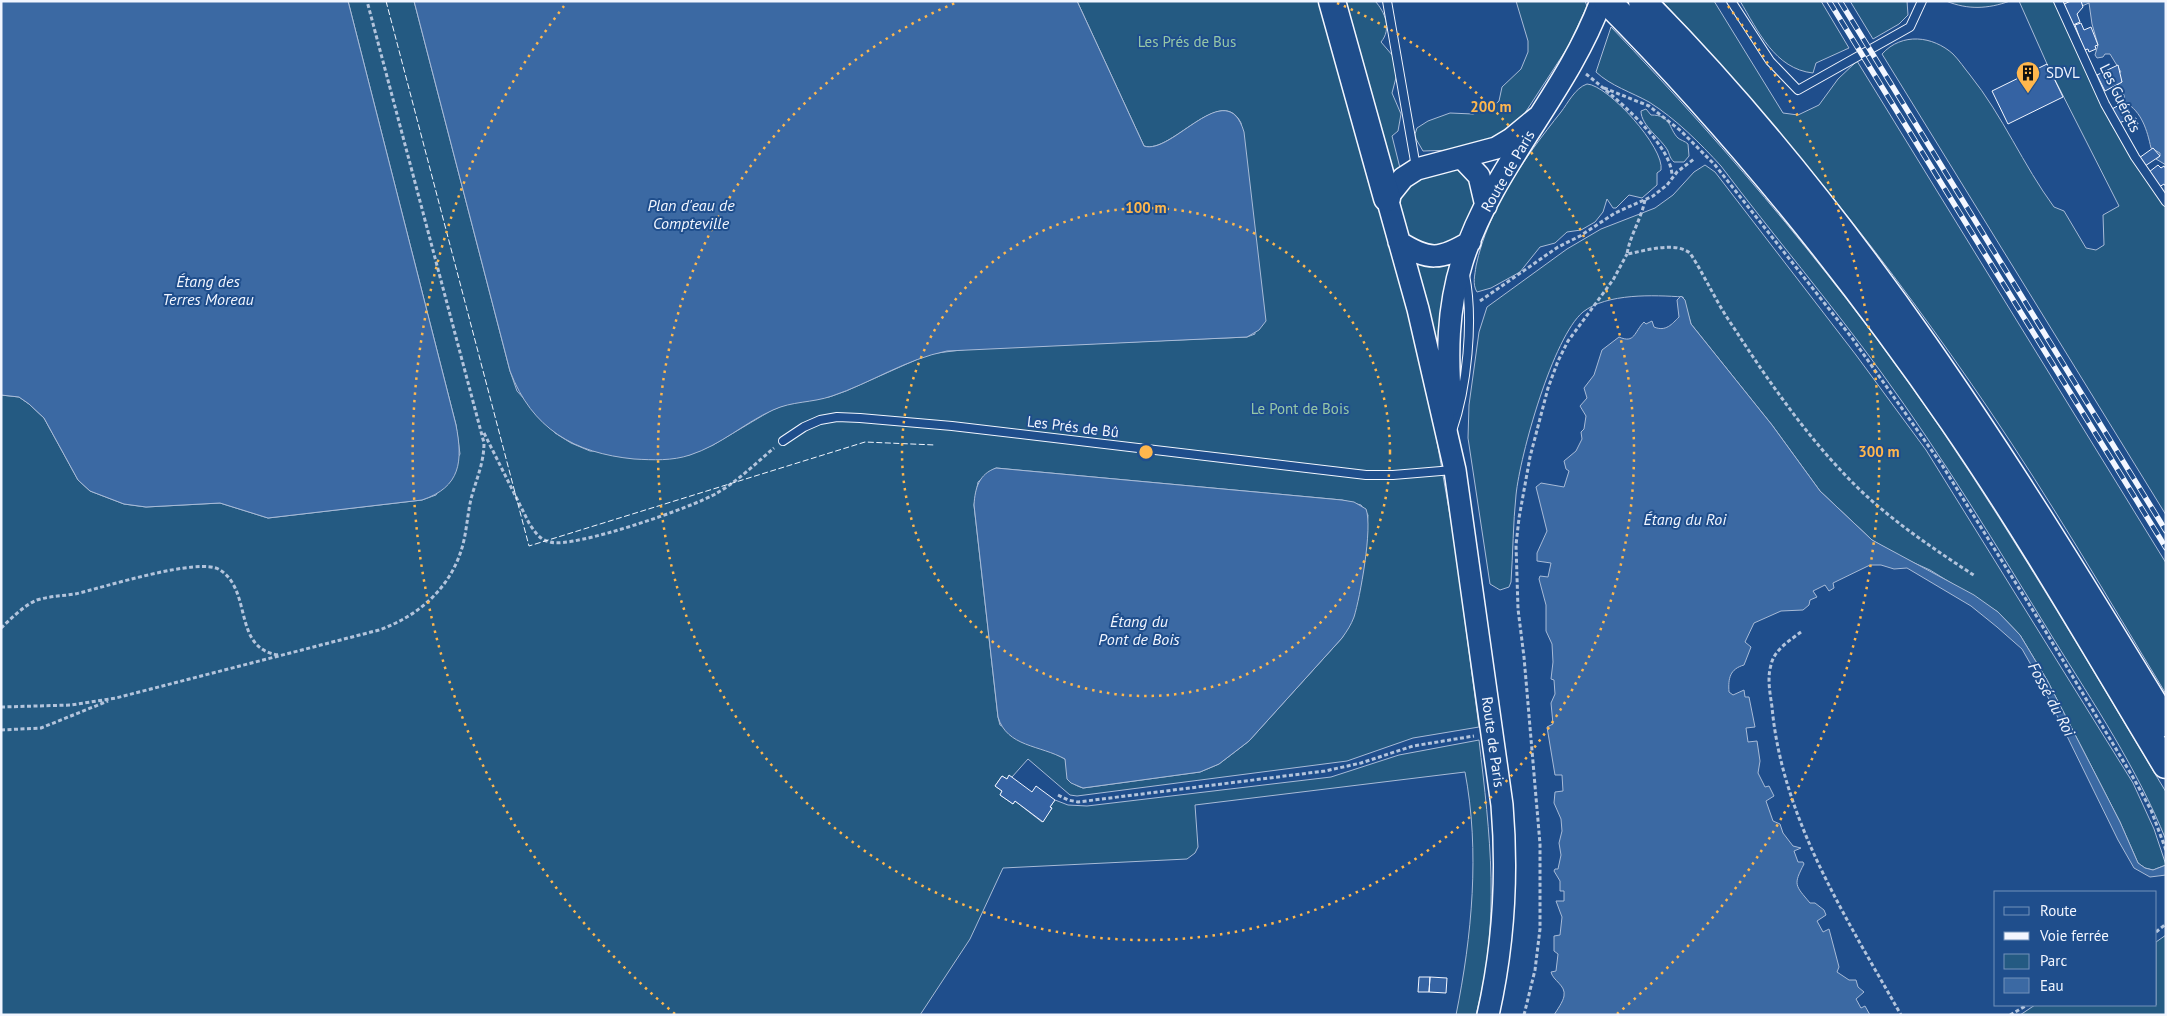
<svg xmlns="http://www.w3.org/2000/svg" width="2167" height="1016" viewBox="0 0 2167 1016" font-family="'PT Sans',sans-serif">
<style>
.green{fill:#245a82;stroke:#a8bbd7;fill-rule:evenodd}
.water{fill:#3b69a3;stroke:#a8bbd7}
.building{fill:#3563a3;stroke:#f2f6ff}
.lines{fill:none;stroke-linecap:round;stroke-linejoin:round}
.lane-casing{stroke:#f2f6ff;stroke-width:10}
.secondary-casing{stroke:#f2f6ff;stroke-width:24}
.highway-casing{stroke:#f2f6ff;stroke-width:29}
.path{stroke:#b3c4dc;stroke-width:3;stroke-dasharray:4 2.5;stroke-linecap:butt}
.lane{stroke:#1f4e8c;stroke-width:8}
.secondary{stroke:#1f4e8c;stroke-width:21}
.highway{stroke:#1f4e8c;stroke-width:26}
.rail-casing{stroke:#f2f6ff;stroke-width:5.5}
.rail{stroke:#1f4e8c;stroke-width:4;stroke-dasharray:11;stroke-linecap:butt}
.fence{stroke:#f2f6ff;stroke-width:1;stroke-dasharray:6 2.5;stroke-linecap:butt}
.ring{fill:none;stroke:#ffb74d;stroke-width:2.5;stroke-dasharray:2.5 5}
.labels{text-anchor:middle;stroke-width:4;stroke-linejoin:round;paint-order:stroke}
.park-label{font-size:15px;fill:#97c8a6;stroke:#1f4e8c}
.poi-label{font-size:15px;fill:#f2f6ff;stroke:#1f4e8c;text-anchor:start}
.street-label{font-size:15px;fill:#f2f6ff;stroke:#1f4e8c}
.water-label{font-size:16px;font-style:italic;fill:#f2f6ff;stroke:#1f4e8c}
.centre{fill:#ffb74d;stroke:#1f4e8c;stroke-width:2.5}
.ring-label{font-size:15px;text-anchor:middle;font-weight:bold;fill:#ffb74d;stroke:#1f4e8c;stroke-width:4;stroke-linejoin:round;paint-order:stroke}
</style>
<rect width="100%" height="100%" fill="#1f4e8c"/>
<path class="green" d="M348,1H414L510,371L517,391L555,433L571,443L590,451L689,455L713,445L772,410L790,403L829,397L846,391L929,354L969,349L1247,337L1255,334L1241,123C1221,83 1170,155 1144,146L1077,1H1321L1411,313L1433,419L1454,538L1479,727L1413,738L1347,761L1077,796L1070,795L1028,759L1012,777L1009,776L1007,779L1002,776L995,786L1002,791L1000,795L1013,804L1015,801L1042,822L1052,808L1050,807L1055,800L1068,805L1087,806L1331,777L1399,755L1479,740C1490,834 1501,922 1476,1015H1456C1472,936 1480,851 1465,772L1195,805L1198,847L1195,853L1187,859L1003,868L970,939L920,1015H1V395L19,397L29,404L44,418L78,480L90,491L124,504L146,507L220,503L268,518L422,500L436,495L460,454L456,425ZM996,468L1342,500L1361,505L1368,515C1364,558 1364,600 1342,638L1249,741L1219,764L1200,772L1083,788C1063,782 1070,772 1065,759L1000,725L998,717L974,505L978,482Z
M1338,1H1375C1385,12 1392,29 1381,42L1393,56L1397,74L1392,93L1401,114L1398,131L1392,136L1400,168L1392,177Z
M1516,1H1585L1587,6L1568,47L1523,116L1497,137L1455,150L1423,151L1416,139L1415,134L1417,128L1428,121L1450,113L1473,114L1490,109L1499,101L1502,87L1521,69L1528,52V41Z
M1662,1H1714L1783,113L1798,115L1819,105L1838,79L1857,61L2166,563V694C2108,598 2051,501 1988,408C1890,264 1782,128 1662,1Z
M1740,1H1821L1849,48L1816,63L1813,73C1775,69 1758,31 1740,1Z
M1850,1H1907L1908,15L1899,24L1873,39Z
M1946,1H2010C1988,9 1968,10 1946,1Z
M2019,1H2054L2111,124L2166,208V515L1882,54C1902,32 1933,36 1953,54C1959,60 1965,69 1970,75C2003,116 2023,165 2054,207L2064,211L2086,248L2096,250L2104,245L2103,215L2119,206L2047,64Z
M1611,27C1732,153 1845,288 1943,432C2022,549 2093,671 2166,792V840C2137,768 2094,704 2053,638C1998,548 1943,457 1881,372C1830,302 1773,235 1721,166C1700,143 1676,119 1649,102C1631,92 1611,86 1596,72Z
M1587,84C1608,85 1665,148 1661,170L1657,173V185L1642,198L1629,195L1616,208H1613L1607,199L1603,212L1595,222L1581,230L1567,232L1555,243L1540,247L1520,272L1491,288L1477,292C1472,284 1475,275 1476,266C1488,209 1525,157 1561,112C1568,103 1575,88 1587,84Z
M1646,109L1651,115C1672,115 1668,128 1678,138C1680,140 1685,141 1688,144L1689,156L1684,162H1674C1670,158 1670,156 1668,151C1662,139 1641,126 1641,111Z
M1705,165L1715,172L1856,355L1926,450L2133,783L2154,829L2166,865L2153,870L2145,868L2138,863L2120,822L2047,680L2020,635L1998,612L1930,570L1903,558L1872,540L1820,491L1772,425L1691,324L1683,297C1654,295 1607,293 1583,312C1553,337 1520,455 1516,495C1513,524 1513,553 1511,582L1509,587L1500,590L1490,584L1468,438L1469,405L1479,332L1487,307L1567,249L1601,229L1655,208L1673,195L1694,172Z
M1462,168L1477,194L1470,228L1444,249L1409,240L1396,200L1412,179Z
M1410,258L1455,259L1442,366Z
M2166,935V1015H2020L2035,1005H2156V942Z"/>
<path class="water" d="M1,1H348L456,425C463,461 461,487 422,500L268,518L220,503L146,507L124,504L90,491L78,480L44,418L29,404L19,397L1,395Z
M414,1H1077L1144,146C1172,156 1227,73 1244,132L1266,321L1259,330L1247,337L947,351C906,359 871,383 832,396C812,403 792,401 773,410C744,423 721,445 690,455C672,461 653,460 634,459C574,453 532,429 510,371Z
M2081,1H2166V165L2156,159L2160,156V153L2151,148C2147,130 2142,112 2125,102L2124,95L2117,85L2122,82L2118,73L2121,72L2110,54H2105L2103,57L2097,58L2095,55L2098,45L2092,24L2089,3L2082,6Z
M1681,296L1685,300L1691,324L1772,425L1820,491L1872,540L1974,595L1998,612L2020,635L2047,680L2120,822L2138,863L2145,868L2153,870L2166,865V875L2150,877L2134,868L2118,840L2038,677L2022,649L1997,627L1971,606L1907,568L1894,569L1881,565H1870L1833,583L1834,588L1829,591L1825,585L1813,591L1817,597L1810,600L1809,605L1803,610L1781,611L1754,623L1745,642L1751,647L1744,665C1730,669 1728,678 1729,692L1733,695L1744,690L1745,697H1749L1755,727L1746,728L1748,742L1757,741L1760,761L1758,773L1765,787L1769,786L1774,796L1766,801L1773,821L1780,824L1783,833L1793,846L1801,848L1794,851L1798,862H1803L1804,864C1793,885 1795,885 1810,903H1815L1824,910L1826,915L1817,921L1823,932L1829,929L1839,967L1837,972L1849,980H1856L1858,987L1864,992L1856,999L1861,1008L1865,1006L1870,1015H1554C1557,1010 1563,1002 1564,996C1566,985 1553,981 1551,972L1556,971L1558,954L1554,951V936L1560,935L1562,917L1556,901H1564V891H1560V881L1554,871L1555,869H1558L1561,855L1559,843L1562,831L1561,819L1554,803L1555,792L1563,791L1562,775H1555L1547,727L1553,724L1551,703L1555,694L1554,680L1551,679L1553,662L1552,644L1546,631V605L1539,579L1540,576L1548,577L1551,563L1537,561V553L1547,531L1536,487L1541,483L1564,487L1569,471L1566,469L1564,461L1576,451L1582,439L1581,432L1584,429L1586,416L1580,406L1587,398L1584,388L1594,375L1602,350L1619,337C1635,344 1634,332 1644,322L1646,324L1652,321L1654,327C1666,332 1672,324 1679,317L1677,300Z
M996,468L1342,500L1354,502L1366,509C1373,527 1360,598 1354,617C1351,625 1347,631 1342,638L1249,741L1219,764L1200,772L1083,788L1071,783L1067,779L1065,759C1040,745 1007,747 998,717L974,505C975,488 979,474 996,468Z"/>
<path class="building" d="M2071,1H2081L2083,7L2077,14L2080,22L2073,25L2064,4Z
M2081,23L2084,30L2091,27L2098,45L2095,46L2096,49L2089,52L2088,49L2084,50L2075,25Z
M2047,64L2063,97L2008,124L1992,91Z
M2118,65L2122,82L2105,91L2097,75Z
M2121,104L2129,119L2119,123L2112,109Z
M2136,118L2138,124L2129,128L2127,122Z
M2153,148L2160,156L2145,166L2139,158Z
M2158,165L2161,168L2164,166L2166,169V187L2164,184L2159,187L2149,172Z
M1009,775L1032,792L1036,786L1055,800L1050,807L1052,808L1043,822L1015,801L1013,804L1000,795L1002,791L995,786L1002,776L1007,779Z
M1419,977H1430L1429,992H1418Z
M1430,977L1447,978L1446,993L1429,992Z"/>
<g class="lines">
<g class="lane-casing">
<path id="lane" d="M1387,1L1416,167
M1731,1L1770,61L1798,90L1910,27L1922,1
M2058,1L2105,104L2135,157L2166,202
M1452,431C1467,388 1474,320 1465,275
M783,441L804,427L820,420L837,417L860,418L952,426L1366,475H1393L1453,470"/>
</g>
<g class="secondary-casing">
<path id="secondary" d="M1462,158L1479,176L1486,206
M1399,242C1429,261 1440,260 1470,242
M1451,405C1447,356 1447,310 1462,262C1491,168 1567,94 1601,1
M1488,1015C1504,944 1508,877 1502,805L1455,470L1418,309L1387,198L1403,178L1417,169L1496,148L1511,139L1539,116"/>
</g>
<g class="highway-casing">
<path id="highway" d="M1332,1L1387,198
M1607,1C1735,130 1849,271 1952,420C2029,532 2096,649 2166,765
M1642,1C1854,214 2010,467 2166,723"/>
</g>
<path class="path" d="M1586,74C1610,93 1672,143 1672,176
M1604,88L1649,106L1681,131L1715,165L1852,338L1942,465L2037,617L2134,779L2151,810L2166,850
M1645,200C1641,220 1630,235 1627,254C1645,251 1674,241 1690,253C1705,276 1716,302 1732,325C1769,382 1809,440 1857,487C1893,522 1934,549 1975,576
M1480,301L1558,247L1580,236L1615,213L1653,196L1667,185L1677,172L1694,159
M484,433L530,525C536,533 540,540 550,542C573,549 694,507 717,493C738,481 756,463 774,448
M1,628C12,618 23,606 37,600C50,596 62,596 75,594C102,588 200,556 220,570C253,591 232,649 279,655
M1801,632C1789,641 1774,650 1771,665C1767,678 1770,693 1772,707C1782,819 1847,919 1901,1015
M1,707L71,705L116,698L379,630C421,615 454,585 464,540C467,526 468,512 471,499C476,480 484,463 484,443L367,1
M1,730L41,728L108,701
M1058,795L1068,800L1078,802L1325,771L1361,763L1413,746L1474,736
M2156,932L2166,924
M1524,1015L1535,970L1540,929V844L1524,657L1518,609L1516,545L1519,518L1530,457L1548,388L1558,361L1568,341L1613,280L1627,254
M2010,1015L2027,1005"/>
<use href="#lane" class="lane"/>
<use href="#secondary" class="secondary"/>
<use href="#highway" class="highway"/>
<g class="rail-casing">
<path id="rail" d="M1829,1L2166,548
M1840,1L2166,531"/>
</g>
<use href="#rail" class="rail"/>
<path class="fence" d="M386,1L529,546L865,442L935,445"/>
</g>
<g class="ring">
<circle cx="1146" cy="452" r="244"/>
<path d="M1337 3A488 488 0 1 1 955 3"/>
<path d="M675 1014A733 733 0 0 1 564 6M1728 6A733 733 0 0 1 1617 1014"/>
</g>
<defs>
<g id="building-pin" transform="scale(1.25)"><path d="M0 17L-7.5 6A9.5 9.5 0 1 1 7.5 6Z" fill="#ffb74d" stroke="#1f4e8c"/><path d="M-4-6H4V6H1V3H-1V6H-4ZM-2.5-4.3h1.7v1.8h-1.7ZM.8-4.3h1.7v1.8H.8ZM-2.5-1h1.7V.8h-1.7ZM.8-1h1.7V.8H.8Z" fill="#111"/></g>
</defs>
<g fill-rule="evenodd">
<use href="#building-pin" x="2028" y="73"/>
</g>
<g class="labels">
<g class="park-label">
<text x="1187" y="47">Les Prés de Bus</text>
<text x="1300" y="414">Le Pont de Bois</text>
</g>
<g class="poi-label">
<text x="2046" y="78">SDVL</text>
</g>
<g class="street-label">
<text transform="translate(2120 98) rotate(64)" y="5">Les Guérets</text>
<text transform="translate(1508 171) rotate(-60)" y="5">Route de Paris</text>
<text transform="translate(1073 427) rotate(7)" y="5">Les Prés de Bû</text>
<text transform="translate(1493 742) rotate(82)" y="5">Route de Paris</text>
</g>
<g class="water-label">
<text x="691" y="211">Plan d'eau de<tspan x="691" dy="18">Compteville</tspan></text>
<text x="208" y="287">Étang des<tspan x="208" dy="18">Terres Moreau</tspan></text>
<text x="1685" y="525">Étang du Roi</text>
<text x="1139" y="627">Étang du<tspan x="1139" dy="18">Pont de Bois</tspan></text>
<text transform="translate(2052 699) rotate(62)" y="6">Fossé du Roi</text>
</g>
</g>
<circle cx="1146" cy="452" r="8" class="centre"/>
<g class="ring-label">
<text x="1491" y="112">200 m</text>
<text x="1146" y="213">100 m</text>
<text x="1879" y="457">300 m</text>
</g>
<rect width="2167" height="1016" fill="none" stroke="#f2f6ff" stroke-width="5"/>
<rect x="1994" y="891" width="162" height="115" fill="#1f4e8c" stroke="#7391ba"/>
<rect x="2004" y="907" width="25" height="8" fill="#1f4e8c" stroke="#7391ba"/>
<text x="2040" y="916" font-size="15" fill="#f2f6ff">Route</text>
<rect x="2004" y="932" width="25" height="8" fill="#f2f6ff" stroke="#7391ba"/>
<text x="2040" y="941" font-size="15" fill="#f2f6ff">Voie ferrée</text>
<rect x="2004" y="954" width="25" height="15" fill="#245a82" stroke="#7391ba"/>
<text x="2040" y="966" font-size="15" fill="#f2f6ff">Parc</text>
<rect x="2004" y="978" width="25" height="15" fill="#3b69a3" stroke="#7391ba"/>
<text x="2040" y="991" font-size="15" fill="#f2f6ff">Eau</text>
</svg>
